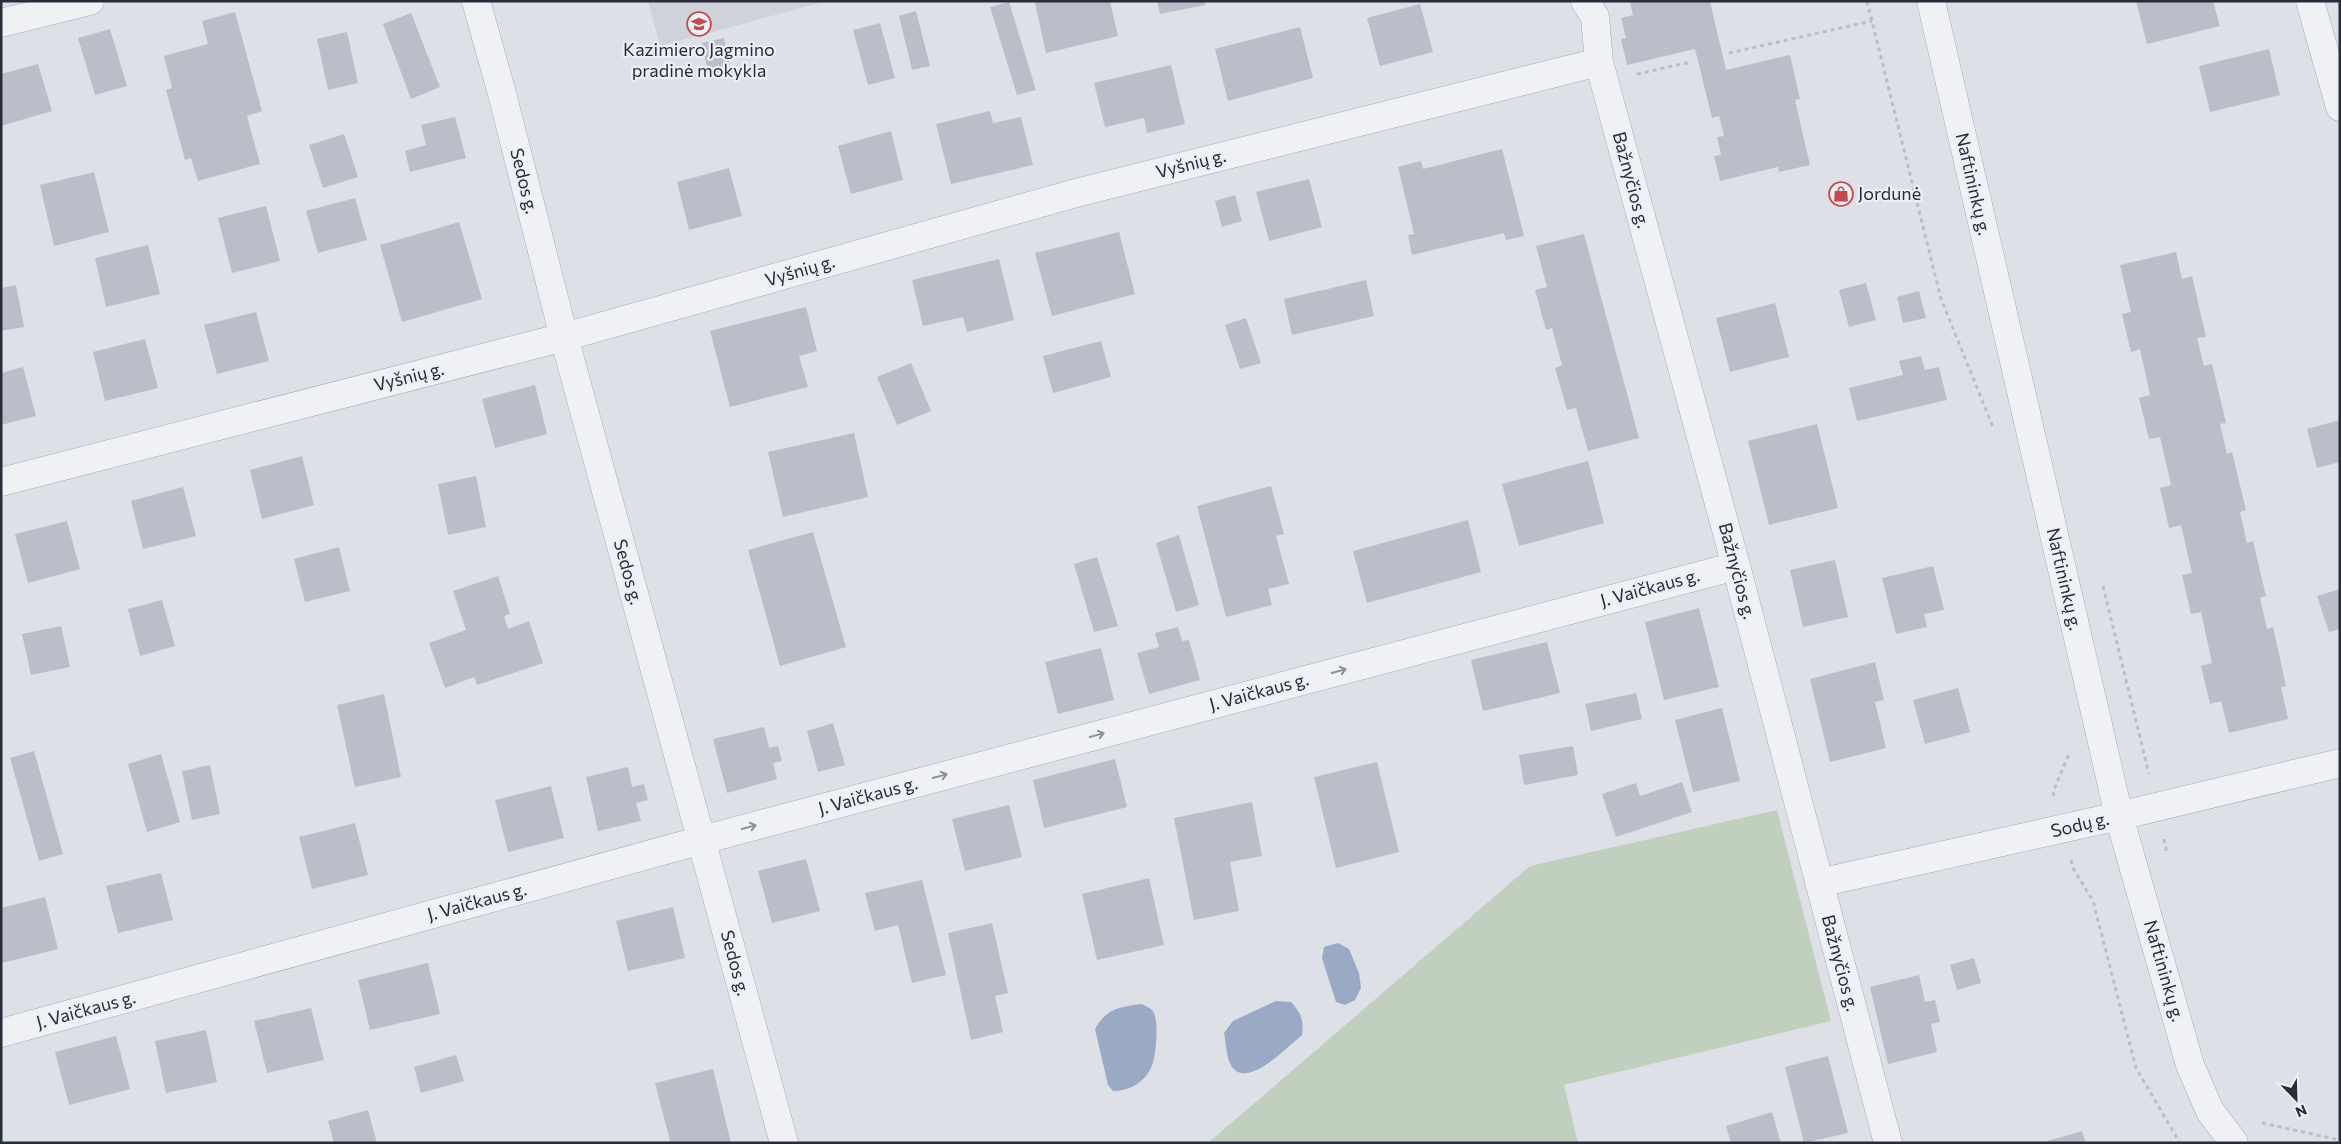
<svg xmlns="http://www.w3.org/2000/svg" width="2341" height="1144" viewBox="0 0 2341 1144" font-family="Commissioner,sans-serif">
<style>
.built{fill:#cfd2db}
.green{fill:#c1cfbf}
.water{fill:#9aaac4}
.building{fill:#bbbec8}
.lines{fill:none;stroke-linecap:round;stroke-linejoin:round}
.minor-casing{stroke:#a7aab3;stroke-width:29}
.path{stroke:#bbbec4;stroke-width:3;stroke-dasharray:4 4;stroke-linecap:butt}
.minor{stroke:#eff1f4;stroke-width:28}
.oneway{stroke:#8c8f98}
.labels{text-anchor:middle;stroke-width:4.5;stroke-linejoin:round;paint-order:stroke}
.poi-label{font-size:18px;fill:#282d3b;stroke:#eceff4}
.street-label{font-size:18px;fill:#282d3b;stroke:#eceff4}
</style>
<rect width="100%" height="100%" fill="#dde0e6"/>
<path class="built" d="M648,1H827L660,46Z"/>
<path class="green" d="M1777,810L1831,1021L1564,1085L1578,1143H1208L1530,866Z"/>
<path class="water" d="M1338,943L1349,949L1359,973L1361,988L1355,1000L1345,1005L1336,1002L1322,958L1324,947Z
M1276,1001L1291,1002C1301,1013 1304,1020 1302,1035C1288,1046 1242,1096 1229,1061C1226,1052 1226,1042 1224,1033L1233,1021Z
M1142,1004C1145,1006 1150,1008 1152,1010C1160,1018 1156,1058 1151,1068C1144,1083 1129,1091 1113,1091L1108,1085L1095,1029C1107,1008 1119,1007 1142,1004Z"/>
<path class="building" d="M1041,1H1110L1118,36L1046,53L1035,3Z
M1157,1H1205V5L1160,14Z
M1630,1H1710L1726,70L1790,55L1800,99L1795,100L1810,165L1779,172L1778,167L1720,181L1714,156L1721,155L1717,137L1724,136L1719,116L1712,118L1695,49L1627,65L1621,39L1626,38L1621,18L1633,15Z
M2136,1H2213L2220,26L2147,44Z
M1009,2L1036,90L1017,95L990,7Z
M1420,4L1433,52L1380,66L1367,18Z
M916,11L930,66L912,70L899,16Z
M235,12L262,111L247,116L260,164L198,181L191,158L185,160L166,90L172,88L164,56L208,44L202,21Z
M411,13L440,87L411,99L383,24Z
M880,23L895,78L868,85L853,30Z
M1300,27L1313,78L1228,101L1215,49Z
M110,29L127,86L95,95L78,38Z
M347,32L358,83L328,90L317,39Z
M724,38L731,72L709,76L702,43Z
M2269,49L2280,95L2210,112L2199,66Z
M38,64L52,111L1,126V74Z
M1171,65L1185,124L1147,133L1144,118L1105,127L1094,83Z
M990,111L993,123L1021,117L1033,165L951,184L936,124Z
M455,117L466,158L410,172L405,151L426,145L421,125Z
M891,131L903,180L851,194L838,146Z
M344,134L358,177L323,188L309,145Z
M1502,149L1524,236L1506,240L1504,233L1412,255L1408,235L1414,234L1398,167L1421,161L1423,169Z
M729,168L742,216L689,230L677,182Z
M94,172L109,232L54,246L40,185Z
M1309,179L1322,227L1269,241L1256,192Z
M1235,195L1242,221L1222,227L1215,201Z
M355,198L367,240L318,253L306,211Z
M266,206L280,261L232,273L218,218Z
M459,222L482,299L402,322L380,245Z
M1119,232L1135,294L1052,316L1035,253Z
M1584,234L1639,438L1588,451L1576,408L1567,410L1555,368L1562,365L1552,328L1546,330L1535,290L1547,287L1536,246Z
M148,245L160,294L106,307L95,258Z
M2176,252L2182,279L2192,276L2206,337L2197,338L2204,366L2212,364L2226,423L2220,424L2227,454L2232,452L2246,510L2240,512L2247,543L2253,541L2266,596L2260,598L2267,629L2273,627L2286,686L2281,687L2288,719L2229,733L2221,701L2210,704L2201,666L2212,663L2201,612L2191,614L2182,575L2192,573L2181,525L2169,528L2160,488L2171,485L2160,437L2149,439L2139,398L2150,395L2140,349L2131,352L2122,314L2131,312L2120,265Z
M999,259L1014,320L967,332L963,317L923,326L912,280Z
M1366,280L1374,316L1292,335L1284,299Z
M1866,283L1876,320L1849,327L1839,290Z
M16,285L24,327L1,331V288Z
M1919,291L1926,318L1903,323L1897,297Z
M1775,303L1789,357L1730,372L1716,318Z
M806,307L817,351L799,356L808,387L730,407L710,331Z
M256,312L269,361L217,374L204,325Z
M1246,318L1261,363L1240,369L1225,325Z
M145,339L158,388L105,401L93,352Z
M1101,341L1111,377L1053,393L1043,356Z
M1921,356L1925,370L1939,367L1947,400L1857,421L1849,388L1903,375L1899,361Z
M911,363L931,411L897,425L877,377Z
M23,367L36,416L1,425V373Z
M535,385L547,434L495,448L482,399Z
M2340,420V462L2317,468L2307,429Z
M1817,424L1838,508L1769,525L1748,441Z
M854,433L868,497L783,517L768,452Z
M302,456L314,505L262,519L250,470Z
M1588,461L1604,523L1519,546L1502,484Z
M476,476L486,527L448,535L438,484Z
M1271,486L1284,534L1276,536L1289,584L1268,589L1272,605L1226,617L1197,506Z
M183,487L196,536L143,549L131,501Z
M1468,520L1481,572L1367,603L1353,551Z
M67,521L80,569L28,583L15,534Z
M813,532L846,647L780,666L748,550Z
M1179,535L1199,605L1176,612L1156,543Z
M339,547L350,591L305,602L294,559Z
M1097,557L1118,626L1094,632L1074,564Z
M1835,560L1848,617L1803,627L1790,570Z
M1933,566L1944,610L1924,614L1927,627L1896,634L1882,578Z
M498,576L510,614L504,616L508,629L529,621L543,663L477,685L474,677L445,688L429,643L466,630L453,591Z
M2340,589V629L2329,632L2317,596Z
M162,600L175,646L140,656L128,609Z
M1699,608L1719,687L1664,700L1645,622Z
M61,626L70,667L31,675L22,634Z
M1178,627L1182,641L1189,640L1200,680L1149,694L1137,653L1159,647L1155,633Z
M1547,642L1560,693L1483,711L1471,660Z
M1101,648L1114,700L1058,714L1045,662Z
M1875,662L1884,700L1875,702L1886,748L1830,762L1810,679Z
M1958,688L1970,732L1925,744L1913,700Z
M1636,693L1642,719L1591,731L1585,704Z
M384,694L401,777L355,787L337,705Z
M1722,708L1740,781L1693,792L1675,720Z
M833,723L845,765L818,772L807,731Z
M764,727L769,748L778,746L782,761L773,763L777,779L727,793L713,739Z
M1573,746L1578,775L1524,785L1519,755Z
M34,751L63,854L39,861L10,758Z
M161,754L180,822L147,832L128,764Z
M1115,759L1127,807L1044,828L1033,780Z
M1377,762L1399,852L1336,868L1314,777Z
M210,765L220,814L192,820L182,771Z
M628,767L632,787L644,784L648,800L636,803L641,821L598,831L586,777Z
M1682,782L1692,812L1616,837L1602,794L1636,783L1640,796Z
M551,786L564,838L508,852L495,800Z
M1252,802L1262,856L1230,862L1239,911L1194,920L1174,818Z
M1009,805L1022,857L965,871L952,819Z
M355,823L368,875L312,889L299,837Z
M806,859L820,911L772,923L758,871Z
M161,873L173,920L118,933L106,886Z
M1149,878L1164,945L1097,960L1082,894Z
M922,880L946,975L912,983L898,925L875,931L865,893Z
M45,897L58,949L2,963L1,908Z
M673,907L685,958L628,971L616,921Z
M992,923L1008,993L995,996L1003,1032L971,1040L948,933Z
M1974,958L1981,983L1957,990L1950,965Z
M428,963L440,1014L370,1030L358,980Z
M1919,975L1925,1002L1935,1000L1940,1022L1931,1024L1937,1052L1888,1064L1870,987Z
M311,1008L324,1060L267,1073L254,1021Z
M206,1030L217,1082L166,1093L155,1041Z
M116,1036L130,1089L69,1105L55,1052Z
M456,1055L464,1081L421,1093L414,1067Z
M1828,1056L1848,1133L1804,1143L1785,1067Z
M713,1069L731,1143H665L670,1141L655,1083Z
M368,1110L377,1143H334L328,1121Z
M1772,1112L1781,1143H1731L1726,1126Z
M2082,1131L2086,1143H2044V1142Z"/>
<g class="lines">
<g class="minor-casing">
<path id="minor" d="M476,1L501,90L564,337L784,1143
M1585,1L1595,17L1599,62L1736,566L1888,1143
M1931,1L2119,816L2190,1065L2210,1111L2234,1143
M2310,1L2340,107
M1,23L90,1
M1,482L564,337L1076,193L1599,62
M1819,883L2119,816L2340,763
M1,1033L702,840L1736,566"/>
</g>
<path class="path" d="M1867,1L1941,299L1993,427
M1729,53L1872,21
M1637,74L1691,62
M2103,586L2149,774
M2054,796L2053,792L2069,754
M2164,839L2167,854
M2071,860L2073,868L2093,901L2136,1068L2180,1143
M2262,1123L2340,1140"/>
<use href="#minor" class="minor"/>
</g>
<defs><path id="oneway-shaft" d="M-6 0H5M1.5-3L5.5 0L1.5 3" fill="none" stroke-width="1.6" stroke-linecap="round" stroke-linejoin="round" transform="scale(1.25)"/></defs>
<g class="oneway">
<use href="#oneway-shaft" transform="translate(1339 671) rotate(-15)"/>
<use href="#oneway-shaft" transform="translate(1097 735) rotate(-15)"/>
<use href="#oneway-shaft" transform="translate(940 776) rotate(-15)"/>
<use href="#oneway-shaft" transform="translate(749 827) rotate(-15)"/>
</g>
<defs>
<g id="school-ring" transform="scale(1.25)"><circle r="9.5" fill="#eceff4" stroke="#c34a4f" stroke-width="1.5"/><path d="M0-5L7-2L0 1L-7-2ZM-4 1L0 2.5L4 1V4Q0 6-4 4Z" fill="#c34a4f"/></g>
<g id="shop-ring" transform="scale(1.25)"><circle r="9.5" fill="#eceff4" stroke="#c34a4f" stroke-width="1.5"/><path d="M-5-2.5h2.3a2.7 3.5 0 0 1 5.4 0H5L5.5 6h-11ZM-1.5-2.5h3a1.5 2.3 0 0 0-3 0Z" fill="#c34a4f"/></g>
</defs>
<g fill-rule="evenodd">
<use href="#school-ring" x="699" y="24"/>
<use href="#shop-ring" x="1841" y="194"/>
</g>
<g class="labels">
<g class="poi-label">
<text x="699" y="56">Kazimiero Jagmino<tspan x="699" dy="21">pradinė mokykla</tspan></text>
<text x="1858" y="200" text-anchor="start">Jordunė</text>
</g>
<g class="street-label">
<text transform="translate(1191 164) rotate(-14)" y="6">Vyšnių g.</text>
<text transform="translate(1631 180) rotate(75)" y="6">Bažnyčios g.</text>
<text transform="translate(524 181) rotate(76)" y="6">Sedos g.</text>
<text transform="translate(1973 184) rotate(77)" y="6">Naftininkų g.</text>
<text transform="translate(800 271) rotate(-16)" y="6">Vyšnių g.</text>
<text transform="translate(409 377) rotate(-14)" y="6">Vyšnių g.</text>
<text transform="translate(1737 571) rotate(75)" y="6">Bažnyčios g.</text>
<text transform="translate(628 572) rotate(75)" y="6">Sedos g.</text>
<text transform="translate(2064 579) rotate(77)" y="6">Naftininkų g.</text>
<text transform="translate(1650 588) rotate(-15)" y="6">J. Vaičkaus g.</text>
<text transform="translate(1259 692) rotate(-15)" y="6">J. Vaičkaus g.</text>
<text transform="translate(868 796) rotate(-15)" y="6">J. Vaičkaus g.</text>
<text transform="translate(2080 825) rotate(-13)" y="6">Sodų g.</text>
<text transform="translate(477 902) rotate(-15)" y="6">J. Vaičkaus g.</text>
<text transform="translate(735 963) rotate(75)" y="6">Sedos g.</text>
<text transform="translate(1840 963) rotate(75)" y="6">Bažnyčios g.</text>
<text transform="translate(2164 971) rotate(74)" y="6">Naftininkų g.</text>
<text transform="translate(86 1010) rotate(-15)" y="6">J. Vaičkaus g.</text>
</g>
</g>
<rect width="2341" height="1144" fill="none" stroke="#282d3b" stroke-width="5"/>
<g transform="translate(2296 1099) rotate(157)" stroke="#eceff4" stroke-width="4" paint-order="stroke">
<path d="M0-4L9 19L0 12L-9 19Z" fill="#282d3b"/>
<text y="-8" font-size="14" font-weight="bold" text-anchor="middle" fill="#282d3b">N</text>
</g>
</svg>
